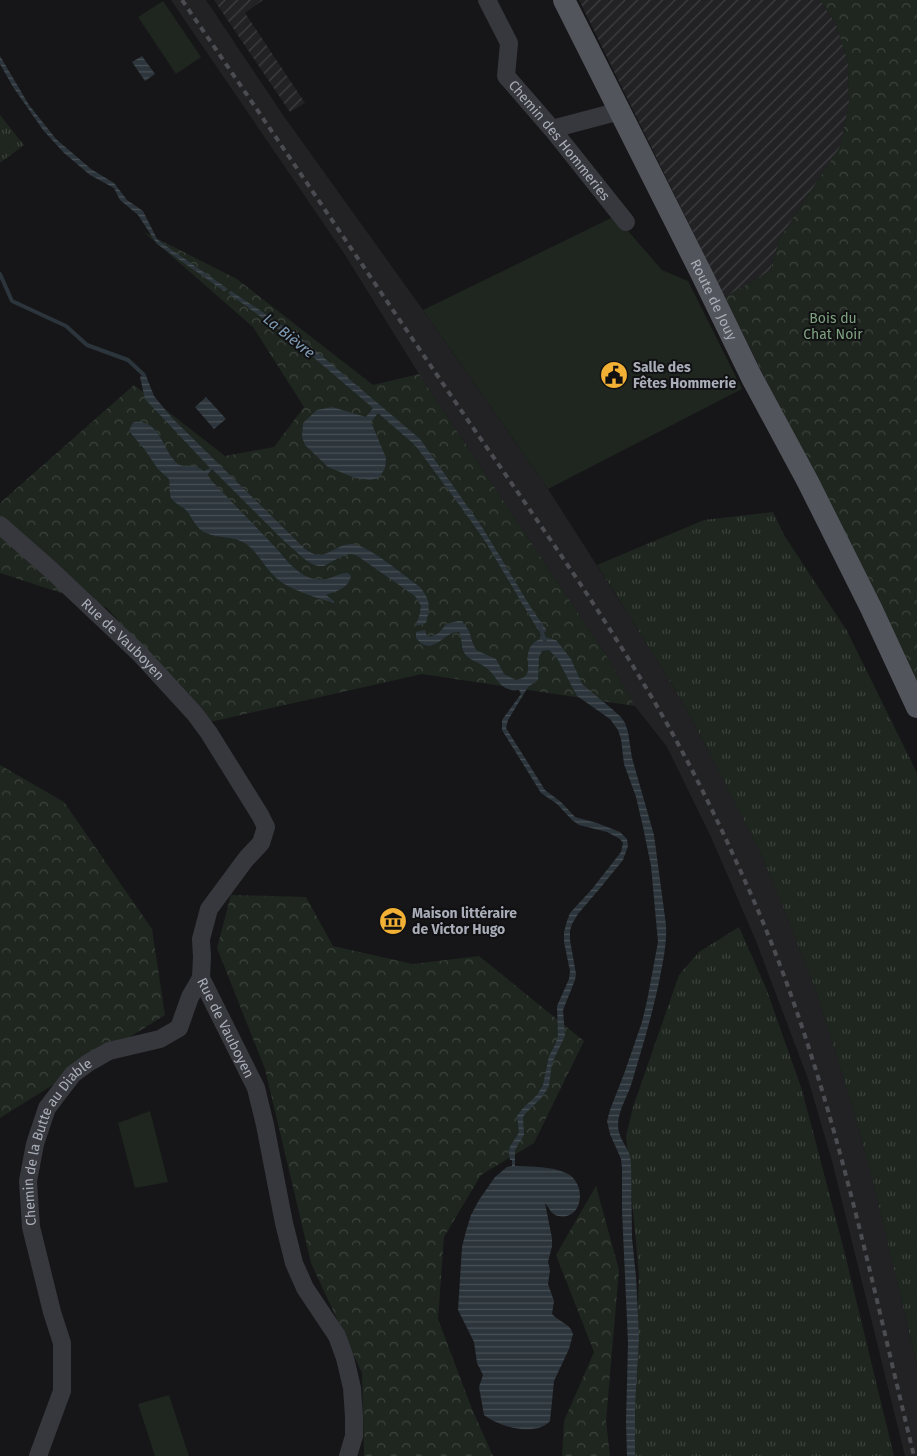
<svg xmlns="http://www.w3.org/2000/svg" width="917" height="1456" viewBox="0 0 917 1456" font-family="'Fira Sans',sans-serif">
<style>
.built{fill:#222225}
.industrial{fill:url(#industrial-furrows)}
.grass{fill:url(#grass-tufts)}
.forest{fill:url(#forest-crowns)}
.pitch{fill:#1e261f}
.water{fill:url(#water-rules)}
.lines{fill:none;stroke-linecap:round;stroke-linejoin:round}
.stream{stroke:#2c353c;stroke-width:4}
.minor{stroke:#37383d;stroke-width:18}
.major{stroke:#53555c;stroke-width:22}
.rail{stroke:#4a4c52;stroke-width:4;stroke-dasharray:6 5;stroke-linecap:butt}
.labels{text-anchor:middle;stroke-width:4;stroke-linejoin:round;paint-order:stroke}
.street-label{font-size:14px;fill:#a8adb8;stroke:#111113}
.park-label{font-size:14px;fill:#7fa381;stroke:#111113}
.poi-label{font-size:14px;font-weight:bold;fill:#a8adb8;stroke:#111113;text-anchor:start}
.water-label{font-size:15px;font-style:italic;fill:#7f9bb3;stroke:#111113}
</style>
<defs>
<pattern id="industrial-furrows" width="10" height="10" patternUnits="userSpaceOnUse" patternTransform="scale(1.25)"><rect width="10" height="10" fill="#222225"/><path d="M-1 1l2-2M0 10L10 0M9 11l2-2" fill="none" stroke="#3f3f43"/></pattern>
<pattern id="grass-tufts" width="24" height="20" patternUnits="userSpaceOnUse" patternTransform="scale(1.25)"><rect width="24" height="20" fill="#1e261f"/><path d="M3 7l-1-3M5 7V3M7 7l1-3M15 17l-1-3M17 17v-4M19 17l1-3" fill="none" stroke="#3c433d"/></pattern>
<pattern id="forest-crowns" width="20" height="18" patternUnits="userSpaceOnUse" patternTransform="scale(1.25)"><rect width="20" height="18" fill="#1e261f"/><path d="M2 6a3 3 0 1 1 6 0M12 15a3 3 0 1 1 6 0" fill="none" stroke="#3c433d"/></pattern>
<pattern id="water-rules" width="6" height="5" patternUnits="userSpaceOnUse" patternTransform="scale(1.25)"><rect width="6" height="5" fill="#2c353c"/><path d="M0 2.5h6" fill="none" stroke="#485056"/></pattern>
</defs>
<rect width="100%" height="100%" fill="#161618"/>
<path class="built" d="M171,0H206L283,115L423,310L548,489L649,647L683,703L709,752L761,854L780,899L815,988L851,1102L874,1185L917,1365V1456H905L832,1161L808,1079L756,941L711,837L667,747L635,706L606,655L419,374L345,255Z"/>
<path class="industrial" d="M214,0H263L245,13L305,103L290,112Z
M579,0H820L836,24L848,62L849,104L840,147L780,238L770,271L725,297Z"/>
<path class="grass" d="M0,115L24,145L0,163Z
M773,512L784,535L847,631L917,773V1365L874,1185L851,1102L815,988L780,899L761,854L709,752L683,703L649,647L597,565L704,520Z
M739,927L766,988L802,1090L844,1250L894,1456H632L639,1274L626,1136L633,1107L679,975L699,952Z"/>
<path class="forest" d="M820,0H917V688L725,297L770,271L780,238L840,147L849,104L848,62L836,24Z
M144,232L237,279L373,385L419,374L606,655L635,706L422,674L210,722L107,608L0,573V503L134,385L225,456L274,447L304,407L253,327Z
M0,765L64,802L152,929L165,1015L0,1118Z
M231,895L306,897L333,946L413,964L479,956L584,1041L534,1143L481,1175L444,1237L438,1319L472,1409L493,1456H364L362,1373L311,1263L265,1069L217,948Z
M596,1186L619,1270L606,1421L610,1456H562L564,1421L594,1352L556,1255Z"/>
<path class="pitch" d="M163,1L201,57L176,74L138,17Z
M615,216L662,270L688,281L742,389L548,489L423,310Z
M150,1111L168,1182L135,1188L118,1123Z
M169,1395L189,1456H155L138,1404Z"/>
<path class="water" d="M0,56L29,105L56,139L91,169L114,183L127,200L143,211L157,239L162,243L228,289L224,291L157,244L138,215L120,200L114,188L90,175L64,153L43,130L13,87L0,64Z
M142,56L155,74L145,81L132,62Z
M231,291L297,335L420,439L482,527L533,611L546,629V632L538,630L485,541L466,514L415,445L378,413L371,422L386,458L385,468L379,478L370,480L355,478L328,467L305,445L302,437L303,423L317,410L332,407L366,417L373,408L293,340L228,293Z
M145,373L154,396L172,418L304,548C325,565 331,545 351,544C368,544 405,577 420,587C431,601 430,607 426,623L415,626L419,617L421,606L415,596L356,555L350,554L342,556L324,566H318L312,564L303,558L281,538L212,469L208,474V477L278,550C289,564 305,583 326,579C333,578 341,572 348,573L351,576C348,589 336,591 326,595L334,601V603C315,597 288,590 274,576C264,566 258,552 246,544C233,535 219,539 206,533C195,528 193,518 186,510C182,506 174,503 171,498C169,492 170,484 169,479L158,469L145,450L129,431L132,424L134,422C161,419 163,453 178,464C183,467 188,465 193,466C197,466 201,469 204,471L210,468L145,399L140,377Z
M206,397L226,419L214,429L195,407Z
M458,621H462L469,631L473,644L476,650L496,659L504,674L516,680C542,676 514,651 540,639V636L556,640L571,659L582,684L612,709L621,717L625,723L628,732L632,758L654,835L666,925C667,944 663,962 659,982C652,1016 642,1048 632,1082C628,1096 618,1110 618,1125C618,1136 625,1144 629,1153C630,1156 631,1161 631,1164L632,1238L636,1277L639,1338L635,1405V1456H627L626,1422L628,1343L622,1210V1168L621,1159L610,1134L607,1121L610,1110L624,1074L642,1022L647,1001L658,942L651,866L643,827L636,797L624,764L621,739L618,730L610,719L577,696L557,658L549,650L542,651L539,657L538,680L528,687L508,720L506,728L545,790L561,802L575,817L597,823L620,832L627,839L628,846L623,860L601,887L578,914L572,924L570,931V940L576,974L575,980L563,1010L565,1036L552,1063L549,1086L546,1091L541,1098L525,1114L523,1117L524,1135L515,1150V1166C531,1167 551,1166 566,1173C588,1183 583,1221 558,1216C551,1215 549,1207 545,1203L552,1238V1246L548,1262L550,1270L548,1284L554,1301L552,1314C559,1322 570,1323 573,1334L569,1349L554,1381L550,1421C536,1437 499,1427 484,1415L479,1387L483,1375L477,1363L474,1342L458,1310L462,1247L466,1231L471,1215L479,1200L495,1177L507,1167L512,1166V1160H510C507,1143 513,1145 519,1132L517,1116L523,1108L537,1095L543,1085L549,1056L555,1045L558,1036L557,1006L569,979L570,971L564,942V932L567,921L570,913L592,889L621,852L623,843L620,839L607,832L579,825L572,820L557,804L541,793L502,730V720L521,694L519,690C498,692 498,675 485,667C479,662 470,661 465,654C460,647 463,638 459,632C444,630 433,659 416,638V632L425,630L427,636C436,638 441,631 446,624Z"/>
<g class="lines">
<path class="stream" d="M0,274L12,301L66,326L87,345L128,360L143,374
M540,627L545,641"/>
<g class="minor">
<path id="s1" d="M487,0L509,43L506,76L552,129L626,222"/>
<path d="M552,129L620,111"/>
<path id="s2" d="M0,525L50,569L139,653L195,714L209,733L260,815L266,827L261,843L246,859L209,909L201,939L202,957L201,978L256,1088L265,1125L284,1223L294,1263L305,1288L337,1336L345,1358L352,1388L354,1417V1436L348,1456"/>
<path id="s3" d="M38,1456L62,1391V1343L52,1312L31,1227L28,1181L35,1144L47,1108L73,1074L88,1063L109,1051L160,1039L179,1028L190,997L201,978"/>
</g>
<path class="major" id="s4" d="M564,0L702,275L752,378L808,482L871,608L917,707"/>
<path class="rail" d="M182,0C273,132 362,265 452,397C525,504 602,609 666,722C700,782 729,844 757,908C832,1083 869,1272 914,1456"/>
</g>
<defs>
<g id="civic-disc" transform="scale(1.4375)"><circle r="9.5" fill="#f2b134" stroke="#111113"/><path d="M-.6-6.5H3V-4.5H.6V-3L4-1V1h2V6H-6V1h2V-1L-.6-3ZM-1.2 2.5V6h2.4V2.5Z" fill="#111"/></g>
<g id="museum-disc" transform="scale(1.4375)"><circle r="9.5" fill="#f2b134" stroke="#111113"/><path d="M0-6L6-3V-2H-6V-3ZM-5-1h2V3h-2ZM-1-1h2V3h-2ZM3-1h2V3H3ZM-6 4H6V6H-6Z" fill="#111"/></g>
</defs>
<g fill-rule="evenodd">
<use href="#civic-disc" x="614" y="375"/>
<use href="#museum-disc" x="393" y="921"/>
</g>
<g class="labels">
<g class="street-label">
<text dy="5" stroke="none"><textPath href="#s1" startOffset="165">Chemin des Hommeries</textPath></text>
<text dy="5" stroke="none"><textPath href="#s4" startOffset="335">Route de Jouy</textPath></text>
<text dy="5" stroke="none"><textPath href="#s2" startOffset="168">Rue de Vauboyen</textPath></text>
<text dy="5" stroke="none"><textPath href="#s2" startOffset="632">Rue de Vauboyen</textPath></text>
<text dy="5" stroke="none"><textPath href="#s3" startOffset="331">Chemin de la Butte au Diable</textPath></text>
</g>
<g class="park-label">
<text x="833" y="323">Bois du<tspan x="833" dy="16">Chat Noir</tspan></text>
</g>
<g class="poi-label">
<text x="633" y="372">Salle des<tspan x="633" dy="16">Fêtes Hommerie</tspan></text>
<text x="412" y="918">Maison littéraire<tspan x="412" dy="16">de Victor Hugo</tspan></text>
</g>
<g class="water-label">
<text transform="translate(289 336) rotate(39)" y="5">La Bièvre</text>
</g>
</g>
</svg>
